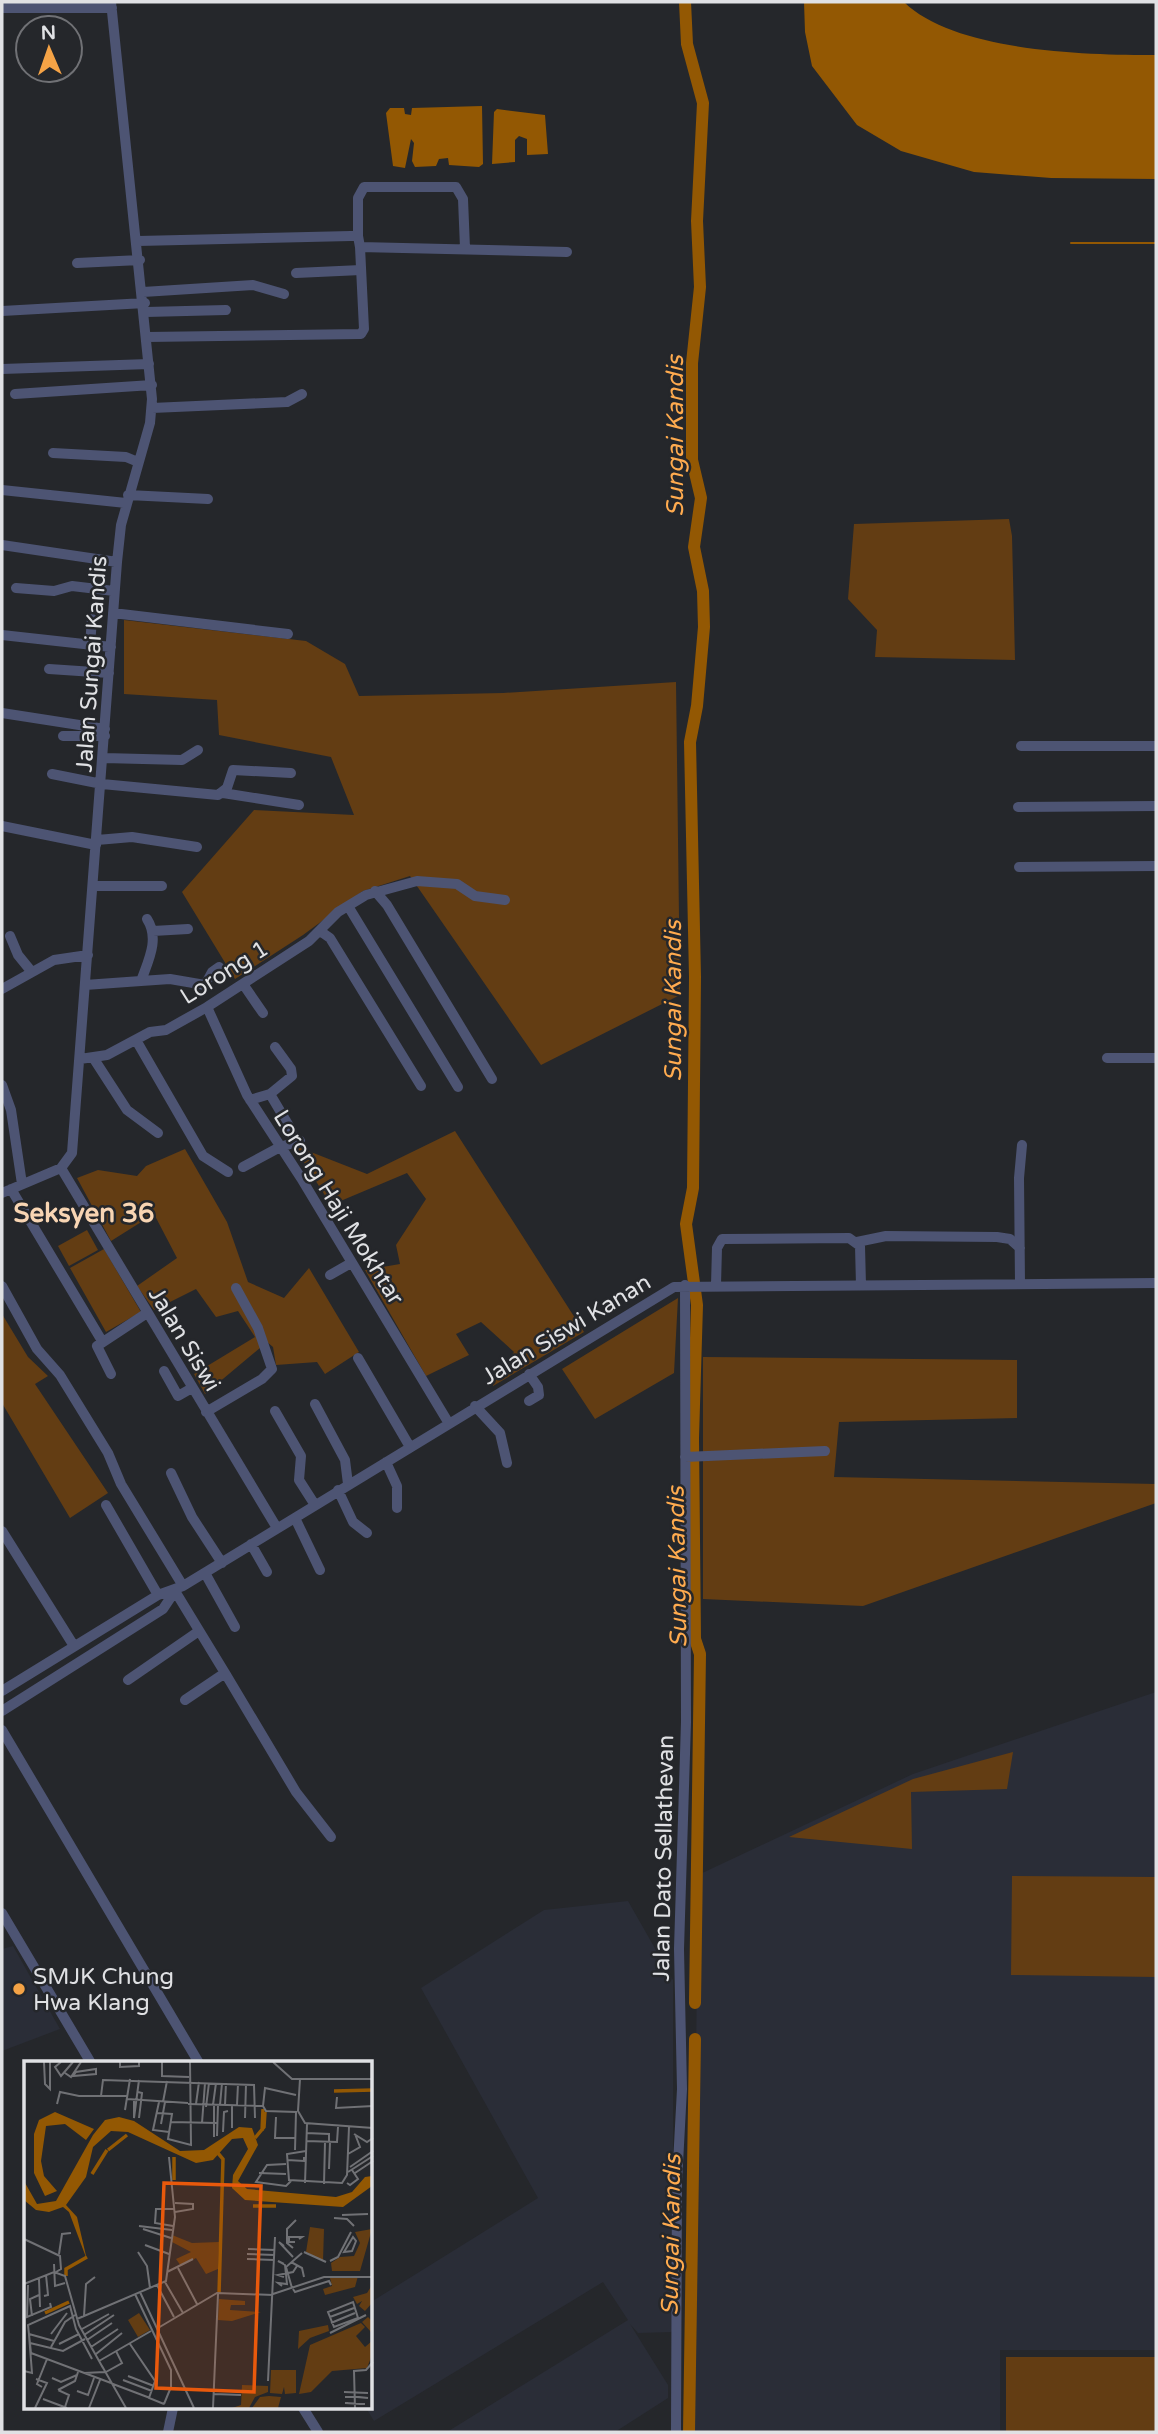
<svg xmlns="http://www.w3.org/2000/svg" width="1158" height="2434" viewBox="0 0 1158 2434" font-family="'Varela Round',sans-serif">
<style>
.built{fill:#2a2d37}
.green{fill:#633d13}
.water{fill:#935803}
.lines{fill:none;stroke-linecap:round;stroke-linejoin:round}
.stream{stroke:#935803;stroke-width:2}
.river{stroke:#935803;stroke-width:12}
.minor{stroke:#4d5473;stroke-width:10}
.poi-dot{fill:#f5a346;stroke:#25272b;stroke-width:2.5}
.labels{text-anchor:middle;stroke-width:5;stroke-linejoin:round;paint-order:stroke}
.street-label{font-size:23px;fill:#e0e1e4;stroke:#25272b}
.poi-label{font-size:23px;fill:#e0e1e4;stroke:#25272b;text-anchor:start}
.water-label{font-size:24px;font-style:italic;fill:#ffab4f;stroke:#25272b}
.quarter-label{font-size:26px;font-weight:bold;fill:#f8d5b3;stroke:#25272b}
.inset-river{fill:none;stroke:#935803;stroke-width:3.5}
.inset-road{fill:none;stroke:#707175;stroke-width:2}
.view{fill:#e8590c;fill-opacity:0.15;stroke:#e8590c;stroke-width:3.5}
.inset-edge{fill:none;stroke:#e0e1e4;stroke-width:3.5}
</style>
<rect width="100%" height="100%" fill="#25272b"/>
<path class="built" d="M1156,1692V2350H1000V2432H692L698,1875L913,1774Z
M628,1901L673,1980V2332L638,2333L630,2324L668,2385V2398L615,2432H447L628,2320L603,2282L374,2421L366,2408H371V2302L538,2198L421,1988L544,1910Z
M13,1946L60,2029L2,2051V1949Z"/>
<path class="green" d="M1009,519L1012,536L1015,660L875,657L877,630L848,599L854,524Z
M124,620L306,641L345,664L359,696L503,693L676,682L680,995L541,1065L410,876L363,891L303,935L235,979L182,892L254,810L354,815L331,757L219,735L217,700L124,694Z
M455,1131L584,1332L493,1386V1377L514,1352L481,1322L456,1334L469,1355L426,1376L365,1270L400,1264L396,1245L426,1199L407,1173L331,1205L293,1145L367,1174Z
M185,1149L227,1222L248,1282L284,1298L309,1268L359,1352L325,1374L317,1362L276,1365L273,1347L267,1342L205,1394L194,1374L255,1337L238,1311L216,1317L196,1289L154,1310L137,1286L177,1258L154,1214L111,1241L77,1178L98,1170L137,1176L146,1166Z
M87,1230L98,1250L69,1266L58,1246Z
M104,1249L141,1312L106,1332L70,1268Z
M678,1298L674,1373L595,1419L562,1369Z
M2,1314L28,1357L48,1376L35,1384L108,1493L70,1518L2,1403Z
M703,1357L1017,1360V1418L839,1422L834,1477L1156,1484V1503L863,1606L703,1599Z
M1013,1752L1007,1789L911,1792L912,1849L789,1837L913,1779Z
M1012,1876L1156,1877V1977L1011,1975Z
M1006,2357H1156V2432H1006Z"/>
<path class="water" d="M804,2H904C955,52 1087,55 1156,55V179L1051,178L974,172L901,151L857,125L812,66L805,32Z
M482,106L483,164L479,167L449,165L448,158L439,159L436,166L415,167L412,161L414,143L411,139L405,168L393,166L386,113L390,108H404L405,114L411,115L412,108Z
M497,109L545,115L548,154L527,155V139L519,136L515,140V162L492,164L494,112Z"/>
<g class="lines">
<path class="stream" d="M1071,243H1156"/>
<path class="river" d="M685,2L687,44L703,103L697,221L700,287L692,363V460L701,498L694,547L703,591L704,627L697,706L690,742L695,977L693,1188L686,1224L697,1305L693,1438L695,1639L700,1654L695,2003
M689,2432L695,2039"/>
<path class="minor" d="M2,8H112
M358,236V198L364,187H456L463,199L465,248
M138,241L351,236H358L360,247L364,329L361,334L147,337
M360,247L567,252
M77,263L140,260
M296,273L361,270
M143,292L253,285L284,294
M2,311L145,303
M146,312L226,310
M2,369L149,364
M15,394L152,385
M152,408L287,402L302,394
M53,453L126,457L138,462
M2,490L126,503
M128,495L208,499
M2,545L117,562
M16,588L54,591L72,586L114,591
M113,613L288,634
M2,635L111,647
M90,645L92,619
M49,669L109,673
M2,713L105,729
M63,736H105
M1021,746H1156
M104,758L182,760L198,750
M52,774L102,784L218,795L227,788L233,770L291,773
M223,793L299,805
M1018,807L1156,806
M2,826L96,845
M97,840L132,837L197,847
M1019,867L1156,866
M93,886H162
M375,891L387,905L492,1079
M348,906L458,1087
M153,931L188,929
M320,931L330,938L421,1086
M10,936L18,955L31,971
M141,981L170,979L205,985L212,972L219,967
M243,984L263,1013
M85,985L141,981C148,961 160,939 147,919
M2,989L54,960L88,955
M207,1007L247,1095L301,1178L448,1422
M136,1040L203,1156L228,1172
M1107,1058H1156
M80,1059L107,1055L150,1032L166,1030L207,1007L309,941L338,912L366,895L417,881L457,884L475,896L505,900
M94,1059L127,1110L158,1133
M2,1085L11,1110L22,1184
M270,1094L292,1076L291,1069L275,1047
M250,1100L270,1094L292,1131
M243,1167L280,1147L300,1141
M61,1168L277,1528
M11,1189L102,1341
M2,1193L61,1168L72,1153L117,562L121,525L150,423L152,399L111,2
M857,1242L886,1236L997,1237L1010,1239L1020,1248
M330,1275L351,1263
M1020,1284L1019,1178L1022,1145
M716,1285L717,1248L722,1239L849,1238L860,1246L861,1285
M2,1286L37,1349L60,1375L108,1453L121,1484L183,1586
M358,1358L410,1447
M164,1371L178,1396L192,1388
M111,1374L97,1346L147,1313
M529,1401L539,1395L538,1387L529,1374
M315,1404L345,1460L348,1484
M475,1406L500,1433L507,1463
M275,1411L301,1456L299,1480L315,1505
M206,1412L262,1379L272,1369L258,1328L236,1288
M685,1457L825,1451
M386,1462L397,1486V1508
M171,1473L192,1517L222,1563
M338,1490L353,1522L367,1533
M106,1505L158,1595
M295,1518L320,1570
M2,1531L74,1646
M251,1544L267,1572
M205,1573L235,1627
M175,1591L225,1673L185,1700
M225,1673L296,1792L331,1837
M128,1680L199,1631
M2,1691L158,1595L183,1586L674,1287L1156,1283
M2,1711L163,1609L175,1591
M2,1730L199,2063
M2,1913L91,2063
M303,2408L318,2432
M168,2432L173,2408
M676,2432L677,2182L682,2089L679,1949L686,1722L685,1285"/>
</g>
<circle class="poi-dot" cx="19" cy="1989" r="7"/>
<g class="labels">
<g class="street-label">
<text transform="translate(91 664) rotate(-86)" y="8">Jalan Sungai Kandis</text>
<text transform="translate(224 972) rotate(-32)" y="8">Lorong 1</text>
<text transform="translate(339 1207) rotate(58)" y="8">Lorong Haji Mokhtar</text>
<text transform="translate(566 1329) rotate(-31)" y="8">Jalan Siswi Kanan</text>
<text transform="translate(185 1339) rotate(59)" y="8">Jalan Siswi</text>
<text transform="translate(663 1858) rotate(-89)" y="8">Jalan Dato Sellathevan</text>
</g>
<g class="poi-label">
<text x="33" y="1984">SMJK Chung<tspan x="33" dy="26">Hwa Klang</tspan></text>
</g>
<g class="water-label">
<text transform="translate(675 436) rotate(-90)" y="8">Sungai Kandis</text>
<text transform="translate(673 1001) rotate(-90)" y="8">Sungai Kandis</text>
<text transform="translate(677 1567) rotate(-91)" y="8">Sungai Kandis</text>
<text transform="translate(671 2235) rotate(-89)" y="8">Sungai Kandis</text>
</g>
<g class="quarter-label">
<text x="84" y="1222">Seksyen 36</text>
</g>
</g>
<g transform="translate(24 2061)">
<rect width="348" height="348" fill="#25272b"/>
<path d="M286,166L300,168L299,200L282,191ZM348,168L336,210H308L307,202L316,196L330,195L336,182L331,171ZM148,174L168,182L195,181L194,208L182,213L172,197L157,205L152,198L167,191L148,181ZM334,215L331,226L301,234L299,228L308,225L306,217ZM348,224V242L341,250L335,245L338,240L333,243L329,236L343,232ZM195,238L221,240V244H207L206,249L237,251L208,260L194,259ZM115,252L126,269L114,276L104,259ZM344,256L348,260V294L343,307L308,310L287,331L275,333L286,284L337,262L341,266L332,275L341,286L348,280L347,271L338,261ZM304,264L305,270L286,277L274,288L275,270ZM247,309H272V332L261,333L260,326L258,333L246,332ZM218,324L244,325V331L231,336L225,347H208L217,344ZM236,336L245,335L257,336L254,347H228Z" fill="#633d13"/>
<path d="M31,51L70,68L62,79L41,63L22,65L17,100L20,115L33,130L21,135L10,112V73L15,59ZM95,56L110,60L156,90L180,89L215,66L228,67L234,84L214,120L223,128L312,136L328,131L341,116L348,115V125L319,146L221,139L208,127L209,114L224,88L219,77L208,78L189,99L172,102L104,71L87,70L69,86L62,116L42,144L53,156L63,199L45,151L39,146L25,151L12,149L0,139V120L13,143L32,140L69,74L81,59Z" fill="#935803"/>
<path class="inset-river" d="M310,30L349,29M238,70L239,48M231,77L240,66L241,51M84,89L103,74M193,91L199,98L195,233M68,113L83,89M150,119V96M229,145H252M42,215V208L63,196M21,252L45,241"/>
<path class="inset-road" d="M20,1L21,23L26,28V1M37,1L31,6L37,15L49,1M96,1V6L115,5V1M138,1V15L165,16M249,1L268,18H349M72,8V13L49,15L52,11ZM41,12L47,16L57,1M276,18L274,50L281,62L349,67M114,31L118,32L115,57M77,35L79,19L230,24L231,57M313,36L312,47L349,45M103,38L164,42M110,40V57L115,19M135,41L129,69L145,71M139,41L143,20M33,43L36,31L55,35H103M164,43L239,45L241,27L272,34M172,43L175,21M189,44L192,22M196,44L198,22M201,44L202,22M213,44L214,23M239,45L242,50L272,51L271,89M182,46L185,22M101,49L106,18M133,52L148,53L144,78L167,84L166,1M252,56L251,77H271M221,57L222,23M147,61L193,62M178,62L181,22M137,63L141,41M208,67V44M199,71L200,51L204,50M282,72L305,73V81M330,73L343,81L349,77M193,75L194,44M190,76V44M282,80L313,81L314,66M282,90L263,93L265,119L318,122L323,114L325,66M324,93L336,86L331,73M263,99L280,100V96M262,103L243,104L232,121L262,125L267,120M326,106L349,90M305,108L306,81M324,111L349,95M235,112L262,113M331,112L349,100M281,122L283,63M323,122L326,124L334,118L328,109M300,123L301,81M151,142L169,143V148L151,151M318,154L344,153M310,157L323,158L330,165M115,165L148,169M149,165L131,162L132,148H151M119,168L147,177M329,176L332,180L328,190L320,191ZM0,178L36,195L37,208L32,211M271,181H265V176H278L275,178M121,184L145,193M260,185L255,181L269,196M269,187L263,182V168L272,159M224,188L251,189M114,191L123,205L126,227M280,191L302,201M35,193L38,173L47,172M223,193L250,194M223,198L250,199M306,200L314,196L327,171M267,201L278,207L280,216M30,203L31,225L41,222M154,207L173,243M143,211L169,198M260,216L254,214L269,211L273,205M15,218L16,246M141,221L159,252M0,223L30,211L41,215L55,264L79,307M4,224L3,256L27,246L26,242M133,224L150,256M258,225L254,222L263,223L261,204L254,200L260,203M268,227L262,206L278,192M269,228L271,231L305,220L307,224M116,231L170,347M111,233L147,309V326L140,343M249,233L300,216H349M20,235L24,234L22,214M329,241L334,257L310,266L304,251ZM8,255L6,238L15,234M60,255L62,223L71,216M306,256L330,247M53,258L142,220L151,156L145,96M307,262L331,252M134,267L193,232L249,234M58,268L85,253M306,272L342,254M5,273L30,280M27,273L43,252M60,274L90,254M63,279L88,262M6,282L39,290L61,278M35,283L55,273M106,283L131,320L125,337L140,343M27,286L41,261L51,254M67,286L94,268M72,293L98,272M68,298L52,268L46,245L4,264L7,292L87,322M75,300L127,270M78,305L102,347M0,310L8,312L5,274M82,311L98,302L92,290M60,312L81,311M104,315L130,325M28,317L37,321L53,314M99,319L128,330M244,320L251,176M89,323L126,337M18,326L13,323L23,298M34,329L51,320L54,311M34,329L45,334L41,346M53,330L64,334L70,317M320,331L344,332M190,333L217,334M321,336H335L344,337L333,336M19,338L43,347M336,343L321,342L341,343M11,347L23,322L12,318M65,347L76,319M189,347L194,233M331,347L330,310L342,309L349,301"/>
<path class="view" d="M140,122L237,125L230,331L132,327Z"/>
<rect width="348" height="348" class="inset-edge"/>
</g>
<rect width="1158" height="2434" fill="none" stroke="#e0e1e4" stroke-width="7"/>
<g transform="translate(49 49) rotate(358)"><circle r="33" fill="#25272b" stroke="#707175" stroke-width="2"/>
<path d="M0-5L12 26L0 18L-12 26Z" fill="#f5a346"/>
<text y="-10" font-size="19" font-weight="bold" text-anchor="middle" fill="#e0e1e4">N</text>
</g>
</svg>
